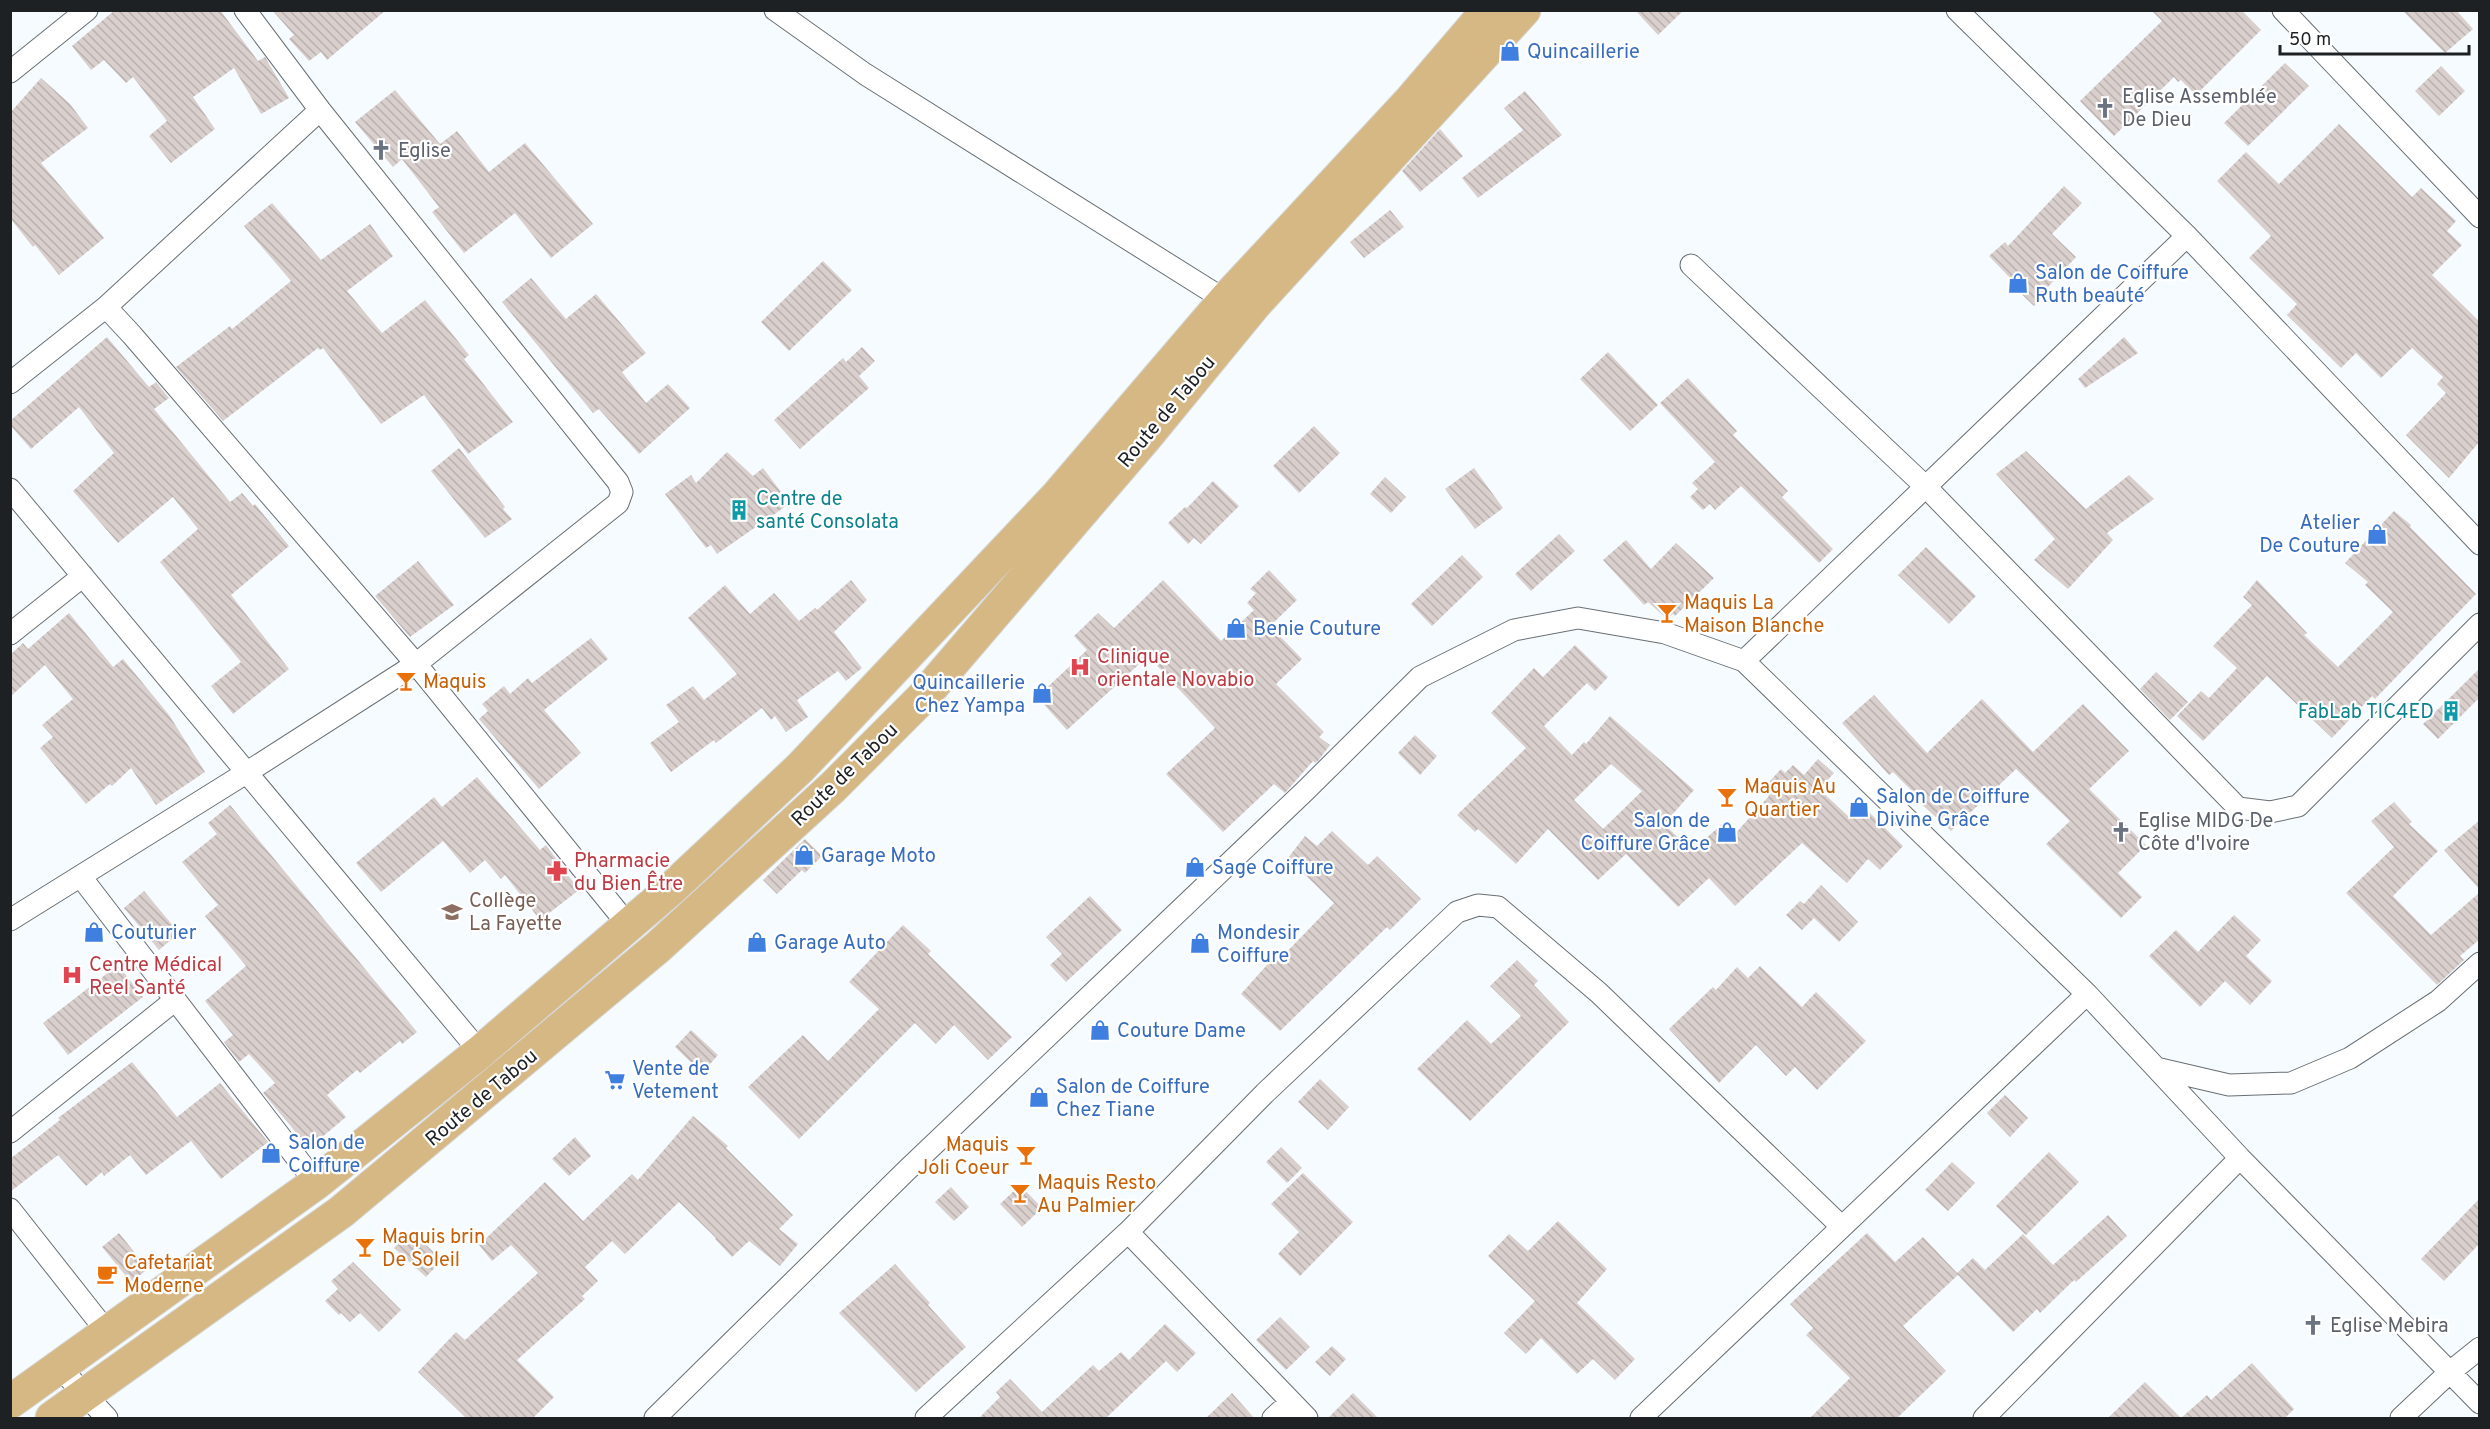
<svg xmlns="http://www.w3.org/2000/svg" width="2490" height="1429" viewBox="0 0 2490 1429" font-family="Overpass,sans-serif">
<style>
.building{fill:url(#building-back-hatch);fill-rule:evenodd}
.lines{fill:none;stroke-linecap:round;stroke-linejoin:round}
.street-casing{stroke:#686f74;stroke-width:23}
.primary-casing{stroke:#d6d7d7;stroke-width:35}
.street{stroke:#fff;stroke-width:21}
.primary{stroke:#d6b885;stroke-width:33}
.labels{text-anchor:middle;stroke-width:4.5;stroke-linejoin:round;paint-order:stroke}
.shop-label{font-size:20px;fill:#366cbe;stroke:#fff;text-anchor:start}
.worship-label{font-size:20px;fill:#5b616d;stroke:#fff;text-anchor:start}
.street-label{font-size:20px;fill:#1e2123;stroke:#fff}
.culture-label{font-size:20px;fill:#0d838f;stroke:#fff;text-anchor:start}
.food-label{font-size:20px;fill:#c56008;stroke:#fff;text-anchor:start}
.health-label{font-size:20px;fill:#be3a42;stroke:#fff;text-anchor:start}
.education-label{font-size:20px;fill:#785e54;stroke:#fff;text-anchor:start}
</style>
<defs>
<pattern id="building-back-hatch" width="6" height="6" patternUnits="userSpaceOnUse" patternTransform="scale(1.5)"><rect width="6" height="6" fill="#d9cfcd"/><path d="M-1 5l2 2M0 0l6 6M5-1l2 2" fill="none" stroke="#bab1b0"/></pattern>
</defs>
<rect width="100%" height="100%" fill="#f6fbff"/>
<path class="building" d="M115,10H220L258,61L265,57L289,98L261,114L234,68L193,97L215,129L171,163L149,136L167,121L133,77L126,83L104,60L91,70L72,46Z
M272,10H386L327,60L321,52L309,61L289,39L294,35Z
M1635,10H1684L1658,35Z
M2151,10H2241L2261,30L2196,95L2181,80L2178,82L2174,77L2114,136L2080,101L2162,21Z
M2402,10H2456L2473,29L2445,53Z
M2285,63L2309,86L2248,146L2224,123Z
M2441,66L2465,91L2439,116L2415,91Z
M41,78L70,104L88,128L41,163L104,238L59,275L35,245L33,247L10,218V113Z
M395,90L440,144L457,131L489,172L525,143L593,224L551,258L515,213L464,253L432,212L439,207L402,159L393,167L355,122Z
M1525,91L1562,135L1478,198L1462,178L1523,130L1504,108Z
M2339,124L2412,197L2421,188L2456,221L2447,231L2462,245L2432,275L2480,322V441L2449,478L2406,435L2446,393L2437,384L2443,377L2412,348L2381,378L2356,353L2341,368L2287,315L2297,304L2249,258L2271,236L2217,181L2246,152L2279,184Z
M1440,129L1463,156L1420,192L1402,171Z
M2064,186L2082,203L2052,234L2076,257L2047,288L2049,290L2034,306L2010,283L2012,280L1989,256L2005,242L2008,246Z
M272,203L321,260L370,224L393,256L347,291L382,333L425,300L469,355L464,359L513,422L468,454L424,395L381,424L323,348L320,350L318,348L223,421L176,367L230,326L232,329L291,281L244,226Z
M1390,210L1404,227L1364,258L1350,242Z
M823,261L852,290L789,351L761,322Z
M531,278L566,319L596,294L646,353L622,372L646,403L668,384L690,408L639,454L599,409L593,413L502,302Z
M107,337L149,387L156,382L169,398L154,409L230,502L242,493L253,506L255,504L289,546L231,595L289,669L233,714L211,686L241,662L160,562L198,529L173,497L118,543L73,491L114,453L79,407L31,449L10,425V421Z
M2124,337L2138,353L2085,388L2078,379Z
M862,347L875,361L859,376L869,388L800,449L774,420L843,358L846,362Z
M1608,352L1658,405L1630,431L1580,379Z
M1688,378L1737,431L1733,435L1788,491L1782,497L1833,549L1819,563L1741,486L1715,510L1710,504L1703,510L1690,497L1698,489L1692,483L1715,462L1660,403Z
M1314,426L1340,453L1299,493L1273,466Z
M459,448L505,507L503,509L512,519L485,538L431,471Z
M2026,451L2086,509L2129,475L2154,499L2107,533L2113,540L2068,589L2034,560L2055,539L1996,474Z
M727,452L753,476L763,468L781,492L777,495L786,506L717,554L711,545L706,548L665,494L691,475L696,483Z
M1474,468L1503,508L1475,529L1445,489Z
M1385,477L1406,497L1391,513L1370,494Z
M1213,481L1239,506L1201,544L1194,538L1188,544L1168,523L1185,507L1187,508Z
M2394,511L2411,525L2410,527L2476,594L2375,699L2372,696L2332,738L2267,676L2203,741L2177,716L2201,691L2209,698L2237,668L2213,646L2252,605L2243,597L2257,580L2307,633L2304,635L2338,667L2393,612L2365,585L2368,582L2345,563Z
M1559,534L1575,551L1531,591L1515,574Z
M1626,540L1651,569L1676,543L1714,578L1675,616L1673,614L1667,619L1648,602L1644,605L1603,560Z
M1926,547L1976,596L1949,624L1898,575Z
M1462,555L1483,577L1432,626L1411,604Z
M418,561L454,605L410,637L375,596Z
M1269,570L1297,600L1270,626L1302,659L1276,684L1324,732L1319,737L1330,745L1318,761L1315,763L1313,761L1285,793L1274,784L1223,832L1166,774L1215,728L1148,656L1067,730L1037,697L1087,650L1074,636L1098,613L1114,628L1163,580L1221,641L1254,610L1247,603L1256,593L1250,589Z
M851,580L867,600L834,632L862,668L846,681L838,671L797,700L808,717L786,732L775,716L771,720L762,708L716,743L714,740L671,772L650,743L679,722L666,705L693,686L704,700L737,674L688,618L725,585L750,614L774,593L799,621L815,608L817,610Z
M69,613L113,667L123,659L169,715L205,772L156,805L131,768L112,786L110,784L86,804L40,748L53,737L42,725L73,699L45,665L10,697V655L23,643L28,649Z
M591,638L608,659L544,710L581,753L539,789L479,719L488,711L482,704L504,686L510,694L528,678L532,683Z
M1575,645L1608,677L1595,691L1587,683L1544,726L1572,755L1584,742L1586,744L1610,716L1694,790L1664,824L1692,851L1723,823L1734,835L1769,796L1762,790L1781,769L1785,773L1793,765L1804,775L1818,759L1834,773L1819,789L1848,816L1860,803L1903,846L1880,870L1868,859L1847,883L1802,843L1735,906L1709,878L1678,907L1626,854L1598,880L1548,829L1516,864L1478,829L1475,832L1457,815L1526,748L1491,713L1534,668L1543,677ZM1611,764L1642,791L1603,829L1574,800Z
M2480,668V697L2438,739L2423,724Z
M2156,672L2188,702L2170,720L2140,689Z
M1874,695L1927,753L1982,699L2033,752L2083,704L2129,751L2089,789L2146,845L2118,873L2142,897L2121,918L2046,844L2070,821L2016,769L1951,831L1918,801L1920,799L1893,772L1889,775L1842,723Z
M1415,735L1437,756L1420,775L1398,753Z
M477,777L540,850L546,845L579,890L540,920L505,875L501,879L485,860L470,873L443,841L381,892L356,863L434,797L442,807Z
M2394,802L2412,822L2409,824L2438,851L2393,896L2431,935L2480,892V939L2460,956L2464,960L2437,985L2346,893L2394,847L2371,821Z
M230,805L417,1032L402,1044L400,1041L360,1073L357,1070L327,1095L346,1117L309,1148L263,1093L275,1083L249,1054L239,1062L224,1042L233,1035L205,1001L246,966L205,916L218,905L182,862L217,834L208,823Z
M2480,820V890L2444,850Z
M1332,831L1368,865L1377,856L1421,899L1390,930L1387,927L1280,1031L1241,994L1274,957L1278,961L1334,903L1288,858L1305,836L1317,846Z
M805,839L822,856L805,873L802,870L777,894L763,880Z
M1821,885L1858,922L1839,942L1814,918L1802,930L1786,915L1800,901L1804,904Z
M144,891L179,933L159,950L124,908Z
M1090,896L1122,930L1066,982L1050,965L1062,954L1046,937Z
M2234,915L2261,940L2246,956L2272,981L2250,1005L2225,981L2200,1007L2149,956L2176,930L2198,952Z
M903,925L931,951L928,954L1012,1037L988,1060L954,1025L936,1044L915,1023L799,1139L748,1087L803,1035L828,1061L879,1009L849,982Z
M1517,960L1538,981L1534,985L1569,1022L1470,1121L1417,1069L1467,1020L1491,1044L1521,1016L1490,986Z
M118,965L143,997L68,1055L43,1023Z
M1760,966L1802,1007L1816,992L1866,1041L1817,1090L1795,1067L1786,1076L1756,1045L1719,1083L1669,1029L1713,987L1716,990L1737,967L1748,978Z
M691,1030L718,1055L702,1073L675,1047Z
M132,1062L177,1117L220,1083L268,1142L221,1179L191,1141L146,1175L130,1155L104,1176L102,1172L86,1186L58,1155L10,1192V1159L60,1120L58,1118Z
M1320,1079L1349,1107L1328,1130L1298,1102Z
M2005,1095L2028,1118L2010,1137L1987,1113Z
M693,1116L728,1146L726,1148L793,1215L779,1229L798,1244L780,1266L749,1241L732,1257L715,1239L716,1238L679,1202L625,1254L612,1241L585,1267L598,1281L582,1296L585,1299L517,1360L554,1397L532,1419H467L418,1372L456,1332L465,1340L538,1273L511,1245L492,1261L479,1245L545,1182L583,1221L632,1174L638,1180Z
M575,1137L591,1156L569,1176L552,1159Z
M1281,1147L1302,1168L1287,1183L1266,1162Z
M2049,1152L2079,1182L2026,1235L1996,1206Z
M1952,1162L1975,1183L1948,1211L1925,1190Z
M1303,1173L1353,1222L1300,1276L1278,1254L1299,1232L1271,1204Z
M1020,1185L1042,1208L1022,1227L1000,1204Z
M951,1187L969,1207L954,1221L935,1202Z
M2480,1198V1243L2444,1281L2421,1259Z
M2108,1215L2127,1236L2076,1282L2074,1280L2040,1313L2037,1309L2013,1332L1958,1275L1903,1326L1946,1371L1896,1419H1809L1850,1378L1806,1335L1813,1328L1790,1304L1867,1233L1895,1262L1923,1237L1957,1273L1973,1258L1985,1270L2023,1234L2053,1265Z
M1558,1221L1607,1269L1577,1303L1635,1359L1615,1380L1593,1359L1577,1374L1541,1338L1526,1354L1504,1333L1535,1301L1488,1256L1509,1234L1528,1251Z
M411,1231L442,1260L426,1277L394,1248Z
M119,1233L148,1269L131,1282L102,1247Z
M353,1262L401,1310L379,1332L360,1313L350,1322L341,1313L339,1315L325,1301L338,1289L331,1281Z
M895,1264L930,1303L928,1305L966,1347L916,1392L839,1313Z
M1280,1317L1310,1347L1286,1370L1256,1340Z
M1165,1324L1196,1353L1177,1372L1166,1361L1105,1419H978L1000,1397L996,1392L1010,1379L1042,1412L1093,1365L1099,1371L1121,1352L1129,1360Z
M1332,1346L1346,1359L1330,1376L1315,1362Z
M2252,1363L2294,1409L2284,1419H2107L2145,1382L2181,1418L2207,1395L2211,1400Z
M1232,1393L1255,1419H1205Z
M1353,1393L1379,1419H1327Z"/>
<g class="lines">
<g class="street-casing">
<path id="street" d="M775,10L865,74L1225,300
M1957,10L2187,236L2480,544
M2283,10L2480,217
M10,72L87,10
M1691,265L1926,487L2238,808L2270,812L2298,806L2480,624
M106,307L132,335L416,664L629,926
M10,383L106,307L320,110
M10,489L480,1052
M10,634L83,576
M1744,661L2187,236
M81,877L316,1183
M10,920L246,773L416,664L618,503L622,492L618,482L320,110L245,10
M2156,1068L2229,1085L2291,1083L2350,1058L2438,1001L2480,963
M10,1132L174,1001
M10,1209L107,1332
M1128,1232L1307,1418
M59,1367L107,1418
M655,1418L907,1170L1305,791L1420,677L1514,630L1578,618L1665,633L1744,661L2087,994L2240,1158L2480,1403
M926,1418L1128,1232L1265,1093L1457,912L1478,905L1498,907L1599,993L1842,1227
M1273,1418L1291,1402
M1641,1418L2087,994
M1984,1418L2240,1158
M2401,1418L2450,1372L2480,1348"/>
</g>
<g class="primary-casing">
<path id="primary" d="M10,1402L316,1183L480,1052L672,888L800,768L1058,495L1225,300L1411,100L1488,10
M52,1418L341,1212L658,947L833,787L923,697L1145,438L1255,304L1524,10"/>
</g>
<use href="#street" class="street"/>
<use href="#primary" class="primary"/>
</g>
<defs>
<g id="shop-bare" transform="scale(1.62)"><path d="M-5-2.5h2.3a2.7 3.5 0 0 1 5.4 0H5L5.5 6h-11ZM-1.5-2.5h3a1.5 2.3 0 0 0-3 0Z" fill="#3f7fe0" stroke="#fff" stroke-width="2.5" paint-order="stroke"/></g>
<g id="church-bare" transform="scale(1.62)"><path d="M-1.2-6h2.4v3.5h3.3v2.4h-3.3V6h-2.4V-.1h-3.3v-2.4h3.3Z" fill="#6b7280" stroke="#fff" stroke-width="2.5" paint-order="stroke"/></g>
<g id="building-bare" transform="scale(1.62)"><path d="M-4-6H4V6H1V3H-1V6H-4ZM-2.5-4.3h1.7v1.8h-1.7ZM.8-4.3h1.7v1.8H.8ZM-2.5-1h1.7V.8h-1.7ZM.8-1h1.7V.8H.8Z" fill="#0f9aa8" stroke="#fff" stroke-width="2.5" paint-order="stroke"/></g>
<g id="bar-bare" transform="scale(1.62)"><path d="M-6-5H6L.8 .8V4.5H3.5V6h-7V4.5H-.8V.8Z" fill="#e8710a" stroke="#fff" stroke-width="2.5" paint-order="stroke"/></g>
<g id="hospital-bare" transform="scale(1.62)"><path d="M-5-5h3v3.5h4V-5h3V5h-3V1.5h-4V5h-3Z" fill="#e0444e" stroke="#fff" stroke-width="2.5" paint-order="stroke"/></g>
<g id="pharmacy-bare" transform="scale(1.62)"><path d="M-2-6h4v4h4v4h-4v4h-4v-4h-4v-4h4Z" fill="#e0444e" stroke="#fff" stroke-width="2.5" paint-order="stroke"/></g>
<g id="school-bare" transform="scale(1.62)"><path d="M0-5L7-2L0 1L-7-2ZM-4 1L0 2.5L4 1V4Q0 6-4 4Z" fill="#8d6e63" stroke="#fff" stroke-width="2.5" paint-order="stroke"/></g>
<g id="supermarket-bare" transform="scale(1.62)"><path d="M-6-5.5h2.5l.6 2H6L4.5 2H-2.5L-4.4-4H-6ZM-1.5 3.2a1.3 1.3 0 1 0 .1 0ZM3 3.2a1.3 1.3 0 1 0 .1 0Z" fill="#3f7fe0" stroke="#fff" stroke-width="2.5" paint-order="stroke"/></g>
<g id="cafe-bare" transform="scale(1.62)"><path d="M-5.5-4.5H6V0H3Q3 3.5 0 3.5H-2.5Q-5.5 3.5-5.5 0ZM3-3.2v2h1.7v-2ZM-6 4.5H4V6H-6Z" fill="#e8710a" stroke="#fff" stroke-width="2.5" paint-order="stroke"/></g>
</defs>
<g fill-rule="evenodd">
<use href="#shop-bare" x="1510" y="51"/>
<use href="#church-bare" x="2105" y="108"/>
<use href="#church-bare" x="381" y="150"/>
<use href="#shop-bare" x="2018" y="283"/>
<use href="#building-bare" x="739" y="510"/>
<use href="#shop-bare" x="2377" y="534"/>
<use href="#bar-bare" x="1667" y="613"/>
<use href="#shop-bare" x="1236" y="628"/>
<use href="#hospital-bare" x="1080" y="667"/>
<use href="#bar-bare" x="406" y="681"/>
<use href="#shop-bare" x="1042" y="693"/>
<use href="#building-bare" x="2451" y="711"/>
<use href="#bar-bare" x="1727" y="797"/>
<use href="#shop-bare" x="1859" y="807"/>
<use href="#shop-bare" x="1727" y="832"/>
<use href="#church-bare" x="2121" y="832"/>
<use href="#shop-bare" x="804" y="855"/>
<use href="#shop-bare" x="1195" y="867"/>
<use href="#pharmacy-bare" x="557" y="871"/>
<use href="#school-bare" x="452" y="912"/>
<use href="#shop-bare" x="94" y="932"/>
<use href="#shop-bare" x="757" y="942"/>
<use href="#shop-bare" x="1200" y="943"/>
<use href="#hospital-bare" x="72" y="975"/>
<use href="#shop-bare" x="1100" y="1030"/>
<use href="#supermarket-bare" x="615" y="1080"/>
<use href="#shop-bare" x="1039" y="1097"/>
<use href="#shop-bare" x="271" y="1153"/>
<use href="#bar-bare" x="1026" y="1155"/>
<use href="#bar-bare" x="1020" y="1193"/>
<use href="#bar-bare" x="365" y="1247"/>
<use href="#cafe-bare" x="107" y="1274"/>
<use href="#church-bare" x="2313" y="1325"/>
</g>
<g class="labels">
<g class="shop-label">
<text x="1527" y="58">Quincaillerie</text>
<text x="2035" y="279">Salon de Coiffure<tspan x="2035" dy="23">Ruth beauté</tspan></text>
<text x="2360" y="529" text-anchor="end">Atelier<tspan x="2360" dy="23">De Couture</tspan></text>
<text x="1253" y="635">Benie Couture</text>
<text x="1025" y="689" text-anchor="end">Quincaillerie<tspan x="1025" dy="23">Chez Yampa</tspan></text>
<text x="1876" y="803">Salon de Coiffure<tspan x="1876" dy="23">Divine Grâce</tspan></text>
<text x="1710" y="827" text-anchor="end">Salon de<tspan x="1710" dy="23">Coiffure Grâce</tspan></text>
<text x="821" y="862">Garage Moto</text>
<text x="1212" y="874">Sage Coiffure</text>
<text x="111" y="939">Couturier</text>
<text x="1217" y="939">Mondesir<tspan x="1217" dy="23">Coiffure</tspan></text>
<text x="774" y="949">Garage Auto</text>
<text x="1117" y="1037">Couture Dame</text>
<text x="632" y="1075">Vente de<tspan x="632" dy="23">Vetement</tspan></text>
<text x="1056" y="1093">Salon de Coiffure<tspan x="1056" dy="23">Chez Tiane</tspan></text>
<text x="288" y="1149">Salon de<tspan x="288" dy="23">Coiffure</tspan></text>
</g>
<g class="worship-label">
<text x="2122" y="103">Eglise Assemblée<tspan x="2122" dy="23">De Dieu</tspan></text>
<text x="398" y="157">Eglise</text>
<text x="2138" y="827">Eglise MIDG De<tspan x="2138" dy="23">Côte d'Ivoire</tspan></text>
<text x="2330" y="1332">Eglise Mebira</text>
</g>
<g class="street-label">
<text transform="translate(1166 411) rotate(-50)" y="7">Route de Tabou</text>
<text transform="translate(844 774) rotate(-44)" y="7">Route de Tabou</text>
<text transform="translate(481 1097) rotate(-40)" y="7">Route de Tabou</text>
</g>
<g class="culture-label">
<text x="756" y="505">Centre de<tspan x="756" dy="23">santé Consolata</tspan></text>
<text x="2434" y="718" text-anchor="end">FabLab TIC4ED</text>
</g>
<g class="food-label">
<text x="1684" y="609">Maquis La<tspan x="1684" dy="23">Maison Blanche</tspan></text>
<text x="423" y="688">Maquis</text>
<text x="1744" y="793">Maquis Au<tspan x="1744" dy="23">Quartier</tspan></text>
<text x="1009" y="1151" text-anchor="end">Maquis<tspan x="1009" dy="23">Joli Coeur</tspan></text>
<text x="1037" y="1189">Maquis Resto<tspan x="1037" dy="23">Au Palmier</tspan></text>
<text x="382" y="1243">Maquis brin<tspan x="382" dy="23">De Soleil</tspan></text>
<text x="124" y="1269">Cafetariat<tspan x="124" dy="23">Moderne</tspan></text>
</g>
<g class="health-label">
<text x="1097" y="663">Clinique<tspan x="1097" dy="23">orientale Novabio</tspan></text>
<text x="574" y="867">Pharmacie<tspan x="574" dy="23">du Bien Être</tspan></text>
<text x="89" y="971">Centre Médical<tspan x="89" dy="23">Reel Santé</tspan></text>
</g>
<g class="education-label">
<text x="469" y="907">Collège<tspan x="469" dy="23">La Fayette</tspan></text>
</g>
</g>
<rect width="2490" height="1429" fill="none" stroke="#1e2123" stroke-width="24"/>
<path d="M2280 45v9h189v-9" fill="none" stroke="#1e2123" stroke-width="3"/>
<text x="2289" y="45" font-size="18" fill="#1e2123" stroke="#ffffff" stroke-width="4.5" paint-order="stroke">50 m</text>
</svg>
